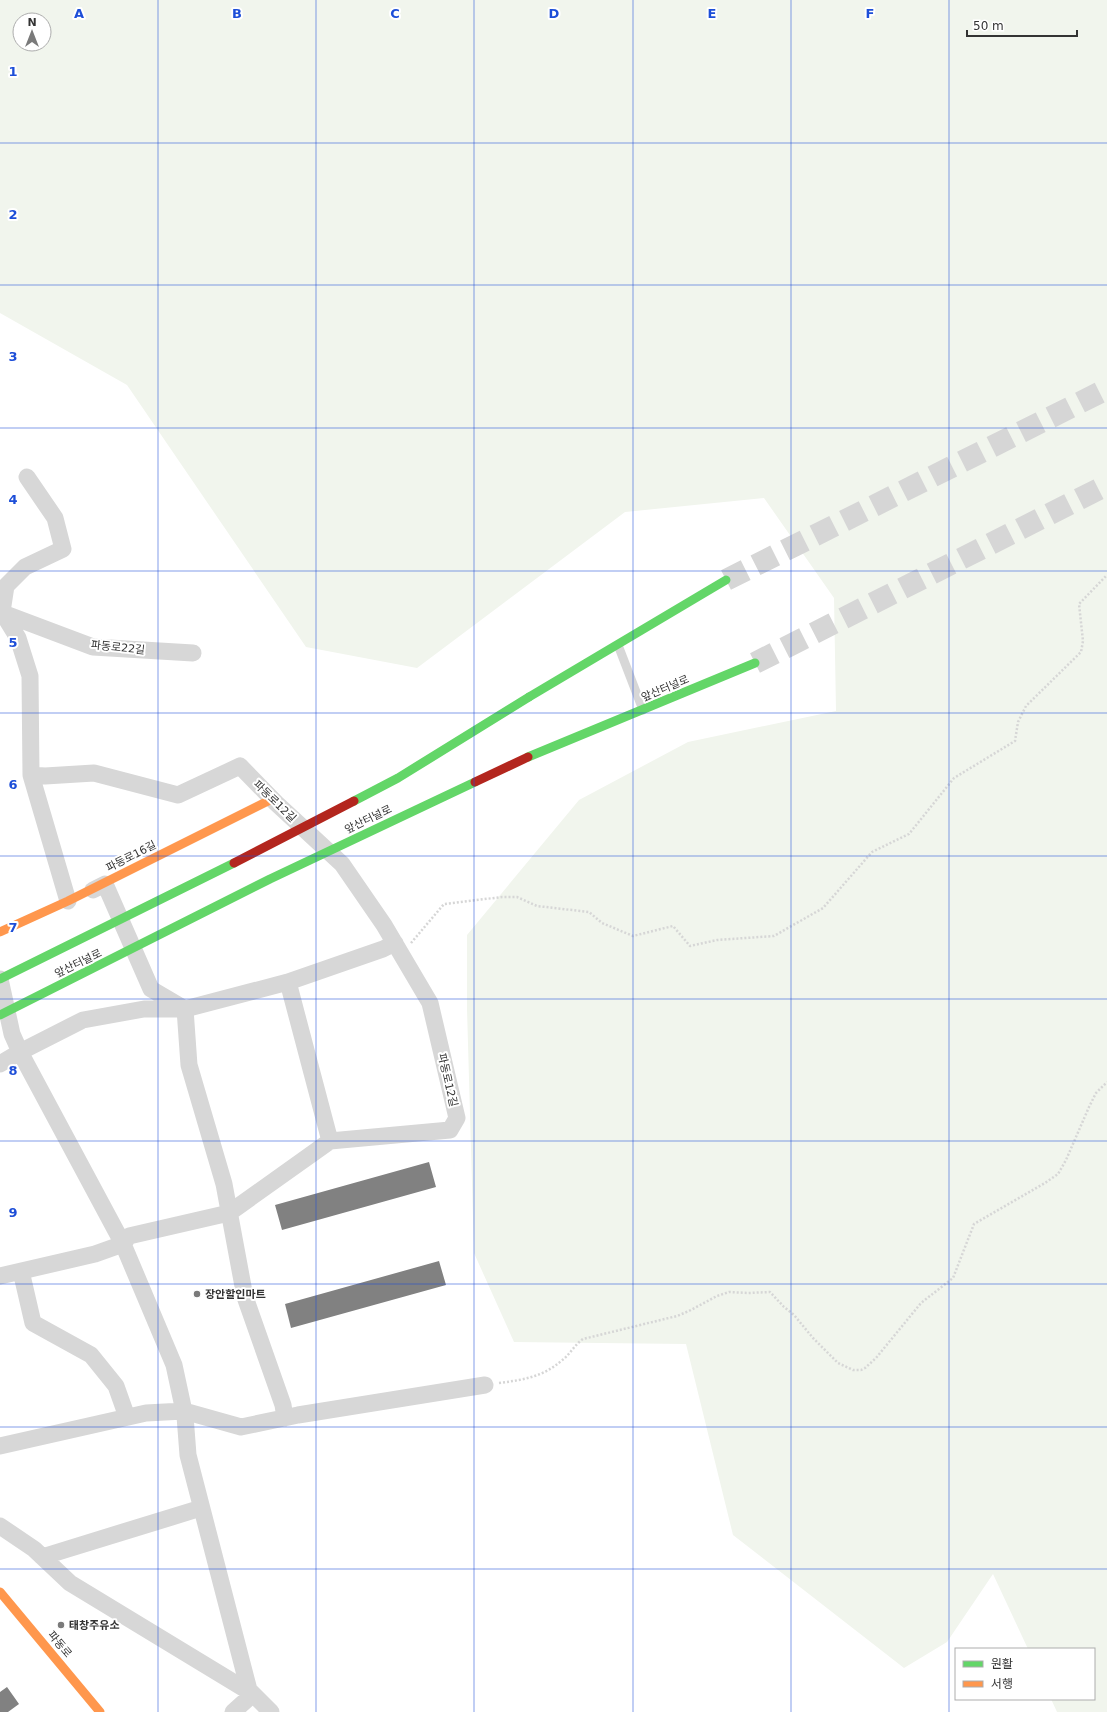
<svg xmlns="http://www.w3.org/2000/svg" width="1107" height="1712" viewBox="0 0 1107 1712" font-family="'DejaVu Sans','Noto Sans KR',sans-serif">
<style>
.green{fill:#f1f5ed;fill-rule:evenodd}
.building{fill:#818181}
.lines{fill:none;stroke-linecap:round;stroke-linejoin:round}
.highway-tunnel{stroke:#d6d6d6;stroke-width:22;stroke-dasharray:22 11;stroke-linecap:butt}
.path{stroke:#d6d6d6;stroke-width:2.5;stroke-dasharray:2 2;stroke-linecap:butt}
.lane{stroke:#d7d7d7;stroke-width:9}
.street{stroke:#d7d7d7;stroke-width:17}
.fast{stroke:#63d668;stroke-width:9}
.slow{stroke:#ff974d;stroke-width:9}
.fast-bridge{stroke:#63d668;stroke-width:9}
.jam-bridge{stroke:#b3261e;stroke-width:9}
.grid{fill:none;stroke:#1d4ed8;stroke-width:1;stroke-opacity:0.55}
.poi-dot{fill:#7a7a7a;stroke:#fff;stroke-width:1.5}
.labels{text-anchor:middle;stroke-width:4;stroke-linejoin:round;paint-order:stroke}
.street-label{font-size:11px;fill:#333;stroke:#fff}
.poi-label{font-size:11px;font-weight:bold;fill:#333;stroke:#fff;text-anchor:start}
.grid-label{font-size:13px;text-anchor:middle;font-weight:bold;fill:#1d4ed8;stroke:#fff;stroke-width:4;stroke-linejoin:round;paint-order:stroke}
</style>
<rect width="100%" height="100%" fill="#fff"/>
<path class="green" d="M0,0H1107V1712H1057L1051,1699H1094V1649H1028L993,1574L947,1642L904,1668L733,1535L686,1344L514,1342L474,1253L467,1009V935L579,800L688,742L836,711L834,598L764,498L625,512L417,668L306,647L127,385L0,313ZM20,20H44V44H20Z"/>
<path class="building" d="M429,1162L436,1187L282,1230L275,1205Z
M439,1261L446,1285L291,1328L285,1304Z
M7,1687L19,1704L8,1712H0V1692Z"/>
<g class="lines">
<path class="highway-tunnel" d="M726,580L1107,389
M755,663L1107,485"/>
<path class="path" d="M411,943L444,904L502,897H517L537,906L589,912L602,923L633,936L673,926L690,946L717,940L774,936L823,908L872,852L909,834L954,778L1015,741L1018,722L1026,706L1081,652L1083,641L1079,604L1107,575
M499,1383C522,1380 543,1377 561,1361C570,1355 574,1345 583,1339L677,1316L689,1311L717,1296L729,1292L748,1293L770,1292L784,1307L794,1315L813,1338L838,1363L853,1370H861L865,1368L876,1358L921,1303L953,1278L974,1224L1045,1183L1058,1174L1066,1160L1089,1107L1096,1093L1107,1082"/>
<path class="lane" d="M618,645L643,710"/>
<path class="street" d="M27,477L55,518L63,549L25,567L6,586L2,612L18,638L30,676L31,775L68,901
M0,612L93,647L193,653
M93,890L105,884L151,989L185,1009L189,1065L224,1184L245,1297L283,1405L285,1418
M0,979L12,1034L20,1052L123,1244L174,1365L185,1416L188,1455L249,1690L271,1712
M288,982L330,1141
M0,1064L20,1052L83,1020L144,1009H185L288,982L383,949L395,943
M21,1271L33,1323L91,1355L116,1386L127,1417
M0,1276L95,1254L123,1244L129,1236L229,1213L330,1141L450,1130L457,1118L430,1003L384,925L342,864L276,803L240,766L178,795L94,773L45,776L31,775
M0,1446L146,1413L184,1411L241,1427L298,1415L485,1385
M0,1526L34,1549L70,1583L253,1694L233,1712
M42,1557L201,1508"/>
<path class="fast" d="M529,697L726,580
M528,757L755,663"/>
<path class="slow" d="M0,932L68,901L272,799
M0,1592L100,1712"/>
<path class="fast-bridge" d="M354,801L398,778L529,697
M0,979L234,863
M0,1015L270,879L475,782"/>
<path class="jam-bridge" d="M475,782L528,757
M234,863L354,801"/>
</g>
<path class="grid" d="M158,0V1712M316,0V1712M474,0V1712M633,0V1712M791,0V1712M949,0V1712M0,143H1107M0,285H1107M0,428H1107M0,571H1107M0,713H1107M0,856H1107M0,999H1107M0,1141H1107M0,1284H1107M0,1427H1107M0,1569H1107"/>
<g class="poi-dot">
<circle cx="197" cy="1294" r="4"/>
<circle cx="61" cy="1625" r="4"/>
</g>
<g class="labels">
<g class="street-label">
<text transform="translate(118 647) rotate(6)" y="4">파동로22길</text>
<text transform="translate(665 688) rotate(-23)" y="4">앞산터널로</text>
<text transform="translate(275 801) rotate(44)" y="4">파동로12길</text>
<text transform="translate(368 819) rotate(-26)" y="4">앞산터널로</text>
<text transform="translate(131 856) rotate(-27)" y="4">파동로16길</text>
<text transform="translate(78 963) rotate(-26)" y="4">앞산터널로</text>
<text transform="translate(448 1080) rotate(77)" y="4">파동로12길</text>
<text transform="translate(60 1644) rotate(50)" y="4">파동로</text>
</g>
<g class="poi-label">
<text x="205" y="1298">장안할인마트</text>
<text x="69" y="1629">태창주유소</text>
</g>
</g>
<g class="grid-label">
<text x="79" y="18">A</text>
<text x="237" y="18">B</text>
<text x="395" y="18">C</text>
<text x="554" y="18">D</text>
<text x="712" y="18">E</text>
<text x="870" y="18">F</text>
<text x="13" y="76">1</text>
<text x="13" y="219">2</text>
<text x="13" y="361">3</text>
<text x="13" y="504">4</text>
<text x="13" y="647">5</text>
<text x="13" y="789">6</text>
<text x="13" y="932">7</text>
<text x="13" y="1075">8</text>
<text x="13" y="1217">9</text>
</g>
<rect x="955" y="1648" width="140" height="52" fill="#ffffff" stroke="#adadad"/>
<rect x="963" y="1661" width="20" height="6" fill="#63d668" stroke="#adadad"/>
<text x="991" y="1668" font-size="12" fill="#333333">원활</text>
<rect x="963" y="1681" width="20" height="6" fill="#ff974d" stroke="#adadad"/>
<text x="991" y="1688" font-size="12" fill="#333333">서행</text>
<g transform="translate(32 32)"><circle r="19" fill="#ffffff" stroke="#adadad"/>
<path d="M0-3L7 15L0 10L-7 15Z" fill="#7a7a7a"/>
<text y="-6" font-size="11" font-weight="bold" text-anchor="middle" fill="#333333">N</text>
</g>
<path d="M967 30v6h110v-6" fill="none" stroke="#333333" stroke-width="2"/>
<text x="973" y="30" font-size="12" fill="#333333" stroke="#ffffff" stroke-width="3" paint-order="stroke">50 m</text>
</svg>
